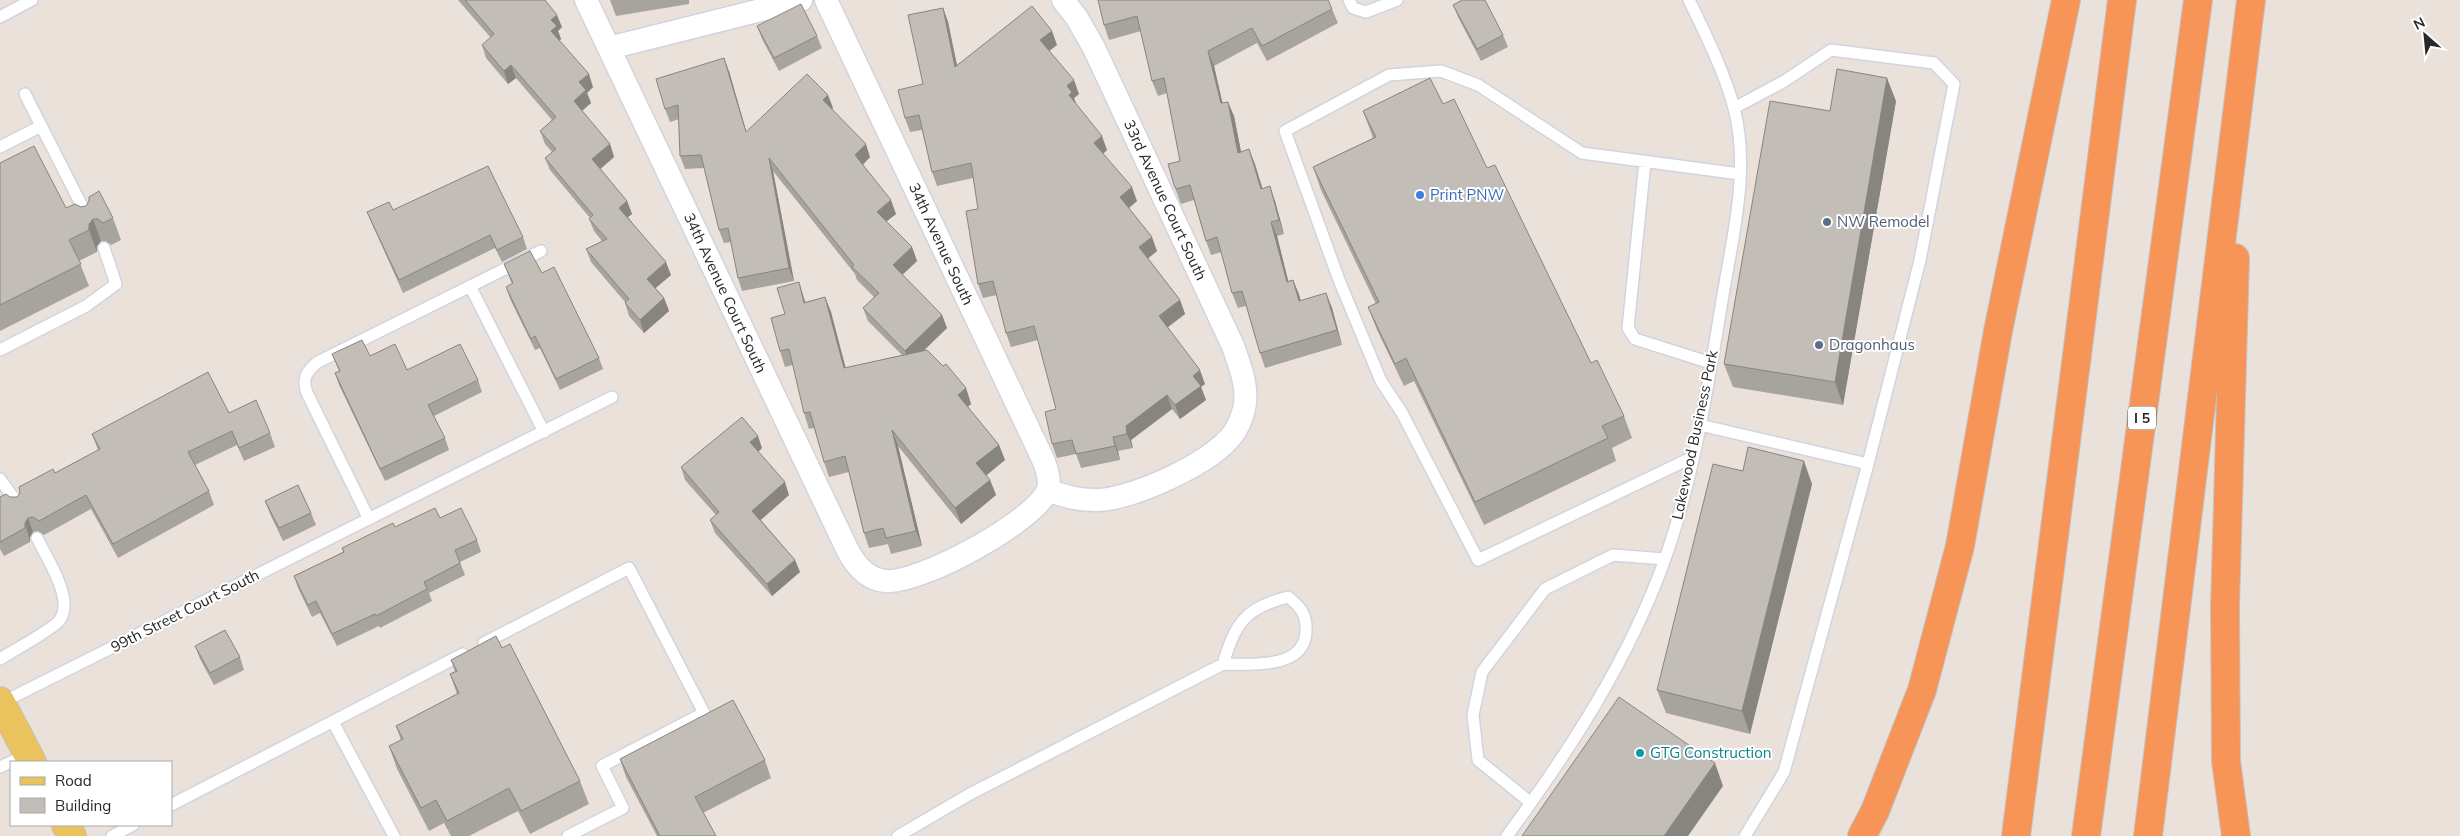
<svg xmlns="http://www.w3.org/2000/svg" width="2460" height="836" viewBox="0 0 2460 836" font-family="Mulish,sans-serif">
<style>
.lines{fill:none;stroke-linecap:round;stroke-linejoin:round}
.lane-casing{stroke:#d0d4e1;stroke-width:14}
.street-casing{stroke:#d0d4e1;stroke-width:25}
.primary-casing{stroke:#c3c3c3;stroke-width:30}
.highway-casing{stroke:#c3c3c3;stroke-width:30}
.lane{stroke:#fff;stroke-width:11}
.street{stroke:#fff;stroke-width:22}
.primary{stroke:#eac35f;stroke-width:28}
.highway{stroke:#f79559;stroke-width:28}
.wall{fill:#a7a39d}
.shaded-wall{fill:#88847f}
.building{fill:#c2bdb6;stroke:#88847f}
.shop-dot{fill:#3f7fe0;stroke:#fff;stroke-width:2}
.service-dot{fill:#5c6f8a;stroke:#fff;stroke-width:2}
.culture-dot{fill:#0f9aa8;stroke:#fff;stroke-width:2}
.labels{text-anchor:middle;stroke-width:4;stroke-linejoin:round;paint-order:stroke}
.shield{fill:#fff;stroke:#686868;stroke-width:1}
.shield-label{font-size:14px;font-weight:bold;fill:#282828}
.shop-label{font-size:15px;fill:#366cbe;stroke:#fff;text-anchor:start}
.street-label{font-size:15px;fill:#282828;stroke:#fff}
.service-label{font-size:15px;fill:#4e5e75;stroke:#fff;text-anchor:start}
.culture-label{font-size:15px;fill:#0d838f;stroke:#fff;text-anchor:start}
</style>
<rect width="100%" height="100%" fill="#eae2da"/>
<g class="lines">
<g class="lane-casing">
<path id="lane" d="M1349,0L1353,8L1366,12L1397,0
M0,17L32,0
M25,94L89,220
M1734,108L1783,82L1831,50L1934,63L1954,84L1920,260L1868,464L1784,772L1745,836
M0,147L41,126
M1645,162L1628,328L1635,339L1711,363
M470,286L544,432
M0,350L86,306L116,284L104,248
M1700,425L1868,464
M1693,457L1478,560L1402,413L1381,381L1339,280L1285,131L1389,75L1441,71L1478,85L1582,153L1740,174
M0,479L18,504
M369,519L307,393C302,379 306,371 318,362L541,251
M484,643L629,568L704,713L602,766L623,808L568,836
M0,659C11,652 53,629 59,621C76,601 46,557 37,538
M1,703L612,397
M333,722L394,836
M0,767L28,754
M1531,803L1478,760L1473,715L1482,672L1545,589L1613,555L1665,559
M171,805L463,654
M112,836L133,825
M898,836L970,794L1223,664C1249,664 1304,670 1306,632C1307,615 1301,607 1288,597C1245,608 1236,622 1223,664
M1507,836C1570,750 1629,660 1665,559C1695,474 1708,384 1723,295C1733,235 1750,169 1734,108C1724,71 1706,35 1689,0"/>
</g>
<g class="street-casing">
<path id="street" d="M586,0L848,551C856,566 867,579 885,581C918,585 1037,521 1048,489C1051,477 1045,463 1040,453L826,0
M609,48L801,0
M1048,490C1065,497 1080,501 1099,500C1135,498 1212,463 1233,434C1238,427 1242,417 1244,409C1249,388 1240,366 1233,346L1094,48L1077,18L1063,0"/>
</g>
<g class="primary-casing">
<path id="primary" d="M0,701L32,762
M66,825L72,836"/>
</g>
<g class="highway-casing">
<path id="highway" d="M2235,258L2225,607L2226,761L2236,836
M1862,836L1875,811L1922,690L1960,546L1998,331L2066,0
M2016,836L2122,0
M2086,836L2198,0
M2148,836L2251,0"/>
</g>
<use href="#lane" class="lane"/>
<use href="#street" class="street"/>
<use href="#primary" class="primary"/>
<use href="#highway" class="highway"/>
</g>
<path class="wall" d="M458,0H545L562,27L558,31L561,39L559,41L593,87L587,93L591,103L582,111L610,144L614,157L600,169L627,201L632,214L628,217L671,275L655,288L664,298L669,311L644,333L629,316L625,303V302L591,262L586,249L602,241L594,231L589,219L590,218L550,170L545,158L552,152L545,144L540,131L552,120L516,78L508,84L486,58L482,45L491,38Z
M610,0H689V4L616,16Z
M1098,0L1332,9L1338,23L1267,61L1257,43L1214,66L1222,103L1234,116L1241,152L1249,149L1262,189L1275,201L1284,234L1277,236L1288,281L1293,280L1300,301L1326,293L1332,308L1342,345L1265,368L1260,353L1246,306L1238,308L1232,293L1222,252L1211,255L1206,241L1194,200L1181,204L1179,199L1174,185L1180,161L1167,93L1158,96L1152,81L1141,31L1109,40L1104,25Z
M1453,5L1503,35L1508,47L1481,61L1458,17Z
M943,8L948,22L957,65L1057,45L1049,51L1079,94L1074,98L1076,104L1107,150L1103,154L1137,201L1129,208L1157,251L1148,258L1180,300L1185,314L1168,327L1205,384L1201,387L1206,400L1180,419L1172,409L1131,440L1133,448L1118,451L1120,460L1081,468L1076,454L1057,458L1052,444L1056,409L1038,340L1011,347L1006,333L997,295L983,298L978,284V209L973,178L937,186L932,172L922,130L910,132L905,118L923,84Z
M757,26L817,36L822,48L779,71L762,39Z
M729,71L746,131L833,108L832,110L870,157L863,165L896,214L886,221L912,247L917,261L902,275L942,315L947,328L924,350L943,366L966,388L971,404L968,407L999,445L1005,460L986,475L990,480L996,495L961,524L898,446L922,546L891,554L888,544L869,548L864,533L849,472L829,477L824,462L814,428L809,429L804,413L793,365L785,367L780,351L785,314L804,298L805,302L825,297L831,312L845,368L902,355L868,321L863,308L874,297L857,280L855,274L773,171L794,281L742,291L738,278L731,242L724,243L719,230L704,168L685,169L680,156L679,119L670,122L665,109Z
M1896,101L1843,405L1733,387L1724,364L1830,111Z
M1443,104L1487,168L1591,363L1624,416L1632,438L1612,448L1616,461L1484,525L1414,381L1404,386L1377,330L1368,307L1376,304L1321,190L1313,167L1373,138L1363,111Z
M0,163L66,208L81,207L113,218L121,240L111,245L106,241H101L97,246V252L79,261L89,286L0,331Z
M393,210L523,237L527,249L502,262L495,248L403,293L372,224L367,212Z
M504,264L542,273L599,358L603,369L560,390L540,348L535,350L510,299L506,287L512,284Z
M332,354L370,356L407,370L478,380L482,392L434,416L445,438L449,450L385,481L339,385L335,373L339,371Z
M229,413L270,433L275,447L244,461L237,445L195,465L209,491L214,505L118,558L91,509L44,535L38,531L33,532L30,537V542L4,556L0,549V497H17L55,473L98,450L92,434Z
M762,448L758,452L789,495L761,520L795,560L800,572L772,596L715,533L710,520L716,515L685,480L681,467Z
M1743,471L1812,484L1750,734L1666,713L1657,690Z
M265,501L311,513L316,525L283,541L270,514Z
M440,518L477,540L481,552L460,562L465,575L429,593L432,601L380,628L379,626L337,646L320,613L312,617L298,588L294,576L343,552L342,548L395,527Z
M195,646L240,657L244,670L214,685L200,659Z
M502,648L580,781L589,804L530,834L518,811L469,836H451L444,823L429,831L397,769L389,746L401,740L396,726L457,694L450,674L455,672L451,660Z
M620,759L765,760L771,778L703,813L716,836H657L626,777Z"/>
<path class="shaded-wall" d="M943,8L948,22L960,81L955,67Z
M557,15L562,27L558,31L561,39L556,44L551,31V20Z
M1052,31L1057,45L1045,54L1040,40Z
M1208,51L1214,66L1226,118L1221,103Z
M724,58L729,71L750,145L746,132Z
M511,65L516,78L508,84L504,71Z
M589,74L593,87L587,93L591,103L578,114L574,101L579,82Z
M1887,78L1896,101L1843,405L1835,382Z
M1074,80L1079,94L1074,98L1077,106L1069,95L1067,86Z
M828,95L833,108L828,114L823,100Z
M1228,102L1234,116L1244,167L1238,153Z
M1102,136L1107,150L1099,157L1094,143Z
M610,144L614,157L597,172L592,159Z
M866,144L870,157L859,168L855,155Z
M1249,149L1255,164L1267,203L1261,189Z
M769,158L773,171L794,281L789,268Z
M1270,186L1275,201L1284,234L1279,220Z
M1132,187L1137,201L1125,211L1120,197Z
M891,200L896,214L882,225L877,212Z
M627,201L632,214L624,220L619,208Z
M93,219L101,241L97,246V252L89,230V224Z
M1271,222L1277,236L1292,296L1287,282Z
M1152,237L1157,251L1145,261L1139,247Z
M912,247L917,261L898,279L893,265Z
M666,262L671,275L651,292L647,279Z
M1293,280L1299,294L1305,316L1299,301Z
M799,282L804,298L810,318L804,303Z
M1326,293L1332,308L1342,345L1337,330Z
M825,297L831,312L850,384L844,368Z
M664,298L669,311L644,333L640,320Z
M1180,300L1185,314L1164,330L1159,316Z
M942,315L947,328L910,364L905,351Z
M1200,370L1205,384L1201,387L1206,400L1180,419L1175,405L1193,376Z
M966,388L971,404L963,410L958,395Z
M1167,395L1172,409L1131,440L1133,448L1127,434L1126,426Z
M892,430L898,446L922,546L916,531Z
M758,436L762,448L755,455L750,442Z
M1113,437L1118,451L1120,460L1115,446Z
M999,445L1005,460L982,479L976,463Z
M1804,461L1812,484L1750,734L1742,711Z
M990,480L996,495L961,524L955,508Z
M785,482L789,495L757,523L752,511Z
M28,518L33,532L30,537V542L25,523Z
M795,560L800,572L772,596L767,584Z
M1715,763L1723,786L1688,836H1664Z"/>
<path class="building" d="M465,0H545L557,15L551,20L557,26L551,31L589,74L579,82L586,90L574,101L610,144L592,159L627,201L619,208L666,262L647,279L664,298L640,320L625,303L629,299L586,249L607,239L589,219L593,215L545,158L556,149L540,131L556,117L511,65L504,71L482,45L494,34Z
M1098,0H1328L1332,9L1262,46L1252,28L1208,51L1221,103L1228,102L1238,153L1249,149L1261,189L1270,186L1279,220L1271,222L1287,282L1293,280L1299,301L1326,293L1337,330L1260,353L1242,291L1232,293L1217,237L1206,241L1190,185L1176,189L1174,185L1168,164L1180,161L1164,78L1152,81L1137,16L1104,25Z
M1462,0H1485L1503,35L1477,49L1453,5Z
M801,4L817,36L774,58L757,26Z
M1032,6L1052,31L1040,40L1074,80L1067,86L1072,92L1069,95L1102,136L1094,143L1132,187L1120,197L1152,237L1139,247L1180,300L1159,316L1200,370L1193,376L1201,386L1175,405L1167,395L1126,426L1127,434L1113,437L1115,446L1076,454L1072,440L1052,444L1045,412L1056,409L1034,326L1006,333L993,281L978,284L966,211L978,209L971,163L932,172L919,115L905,118L898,90L923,84L908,15L943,8L955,67Z
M724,58L746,132L807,74L828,95L823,100L866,144L855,155L891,200L877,212L912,247L893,265L942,315L905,351L863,308L879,293L852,267L854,265L769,158L789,268L738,278L728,228L719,230L701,155L680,156L678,105L665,109L656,79Z
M1837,69L1887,78L1835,382L1724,364L1770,101L1830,111Z
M1430,78L1443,104L1454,99L1487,168L1495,165L1591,363L1597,360L1624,416L1602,426L1608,438L1475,502L1406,358L1395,364L1368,307L1379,302L1313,167L1376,137L1363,111Z
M34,146L66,208L75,204L81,207L86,206L89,201V197L99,191L113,218L103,223L98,219H93L89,224V230L69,240L81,264L0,305V163Z
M488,166L523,237L497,250L490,235L399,280L367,212L389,202L393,210Z
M530,251L542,273L554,267L599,358L556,379L535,336L531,339L506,287L513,283L504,264Z
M799,282L804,303L825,297L844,368L927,350L943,366L946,364L966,388L958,395L999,445L976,463L990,480L955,508L892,430L916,531L886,538L883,528L864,533L845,456L824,462L810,412L804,413L789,349L780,351L771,318L785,314L777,288Z
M362,340L370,356L395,344L407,370L460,344L478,380L428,405L445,438L380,469L335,373L340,371L332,354Z
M208,372L229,413L256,400L270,433L239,448L232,431L188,452L209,491L113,544L86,495L39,521L33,517L28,518L25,523V528L0,542V497L6,494L10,497H17L20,493L19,487L53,469L55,473L100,449L92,434Z
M742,417L758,436L750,442L785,482L752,511L795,560L767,584L710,520L719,512L681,467Z
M1748,447L1804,461L1742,711L1657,690L1713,464L1743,471Z
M298,485L311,513L279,528L265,501Z
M435,508L440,518L461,508L477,540L455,550L460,563L424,582L427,589L376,616L375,614L332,634L316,601L308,605L294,576L344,552L342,548L393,523L395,527Z
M225,630L240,657L210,673L195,646Z
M496,636L502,648L510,644L580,781L521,811L509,788L447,821L436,800L421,808L389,746L403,739L396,726L459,693L450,674L457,671L451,660Z
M1619,697L1715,763L1664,836H1522Z
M733,700L765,760L695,797L716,836H660L620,759Z"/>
<circle class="shop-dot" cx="1420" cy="195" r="5"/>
<g class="service-dot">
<circle cx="1827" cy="222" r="5"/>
<circle cx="1819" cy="345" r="5"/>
</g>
<circle class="culture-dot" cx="1640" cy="753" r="5"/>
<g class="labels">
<rect class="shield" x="2128" y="406.5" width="28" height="23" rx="4"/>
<g class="shield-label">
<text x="2142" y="423">I 5</text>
</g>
<g class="shop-label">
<text x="1430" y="200">Print PNW</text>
</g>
<g class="street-label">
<text transform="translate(1165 200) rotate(65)" y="5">33rd Avenue Court South</text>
<text transform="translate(941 244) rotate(65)" y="5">34th Avenue South</text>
<text transform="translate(725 293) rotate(65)" y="5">34th Avenue Court South</text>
<text transform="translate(1695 435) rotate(-78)" y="5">Lakewood Business Park</text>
<text transform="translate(185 611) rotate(-27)" y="5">99th Street Court South</text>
</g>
<g class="service-label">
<text x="1837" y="227">NW Remodel</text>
<text x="1829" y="350">Dragonhaus</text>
</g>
<g class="culture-label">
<text x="1650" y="758">GTG Construction</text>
</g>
</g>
<rect x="10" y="761" width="162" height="65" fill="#ffffff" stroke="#a9a9a9"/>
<rect x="20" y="777" width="25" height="8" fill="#eac35f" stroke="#a9a9a9"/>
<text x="55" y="786" font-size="15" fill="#282828">Road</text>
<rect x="20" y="798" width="25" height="15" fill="#c2bdb6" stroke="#a9a9a9"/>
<text x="55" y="811" font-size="15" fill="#282828">Building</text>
<g transform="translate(2425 35) rotate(333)" stroke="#ffffff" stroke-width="4" paint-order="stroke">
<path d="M0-4L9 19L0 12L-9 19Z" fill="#282828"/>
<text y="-8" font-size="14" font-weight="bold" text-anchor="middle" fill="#282828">N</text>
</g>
</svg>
